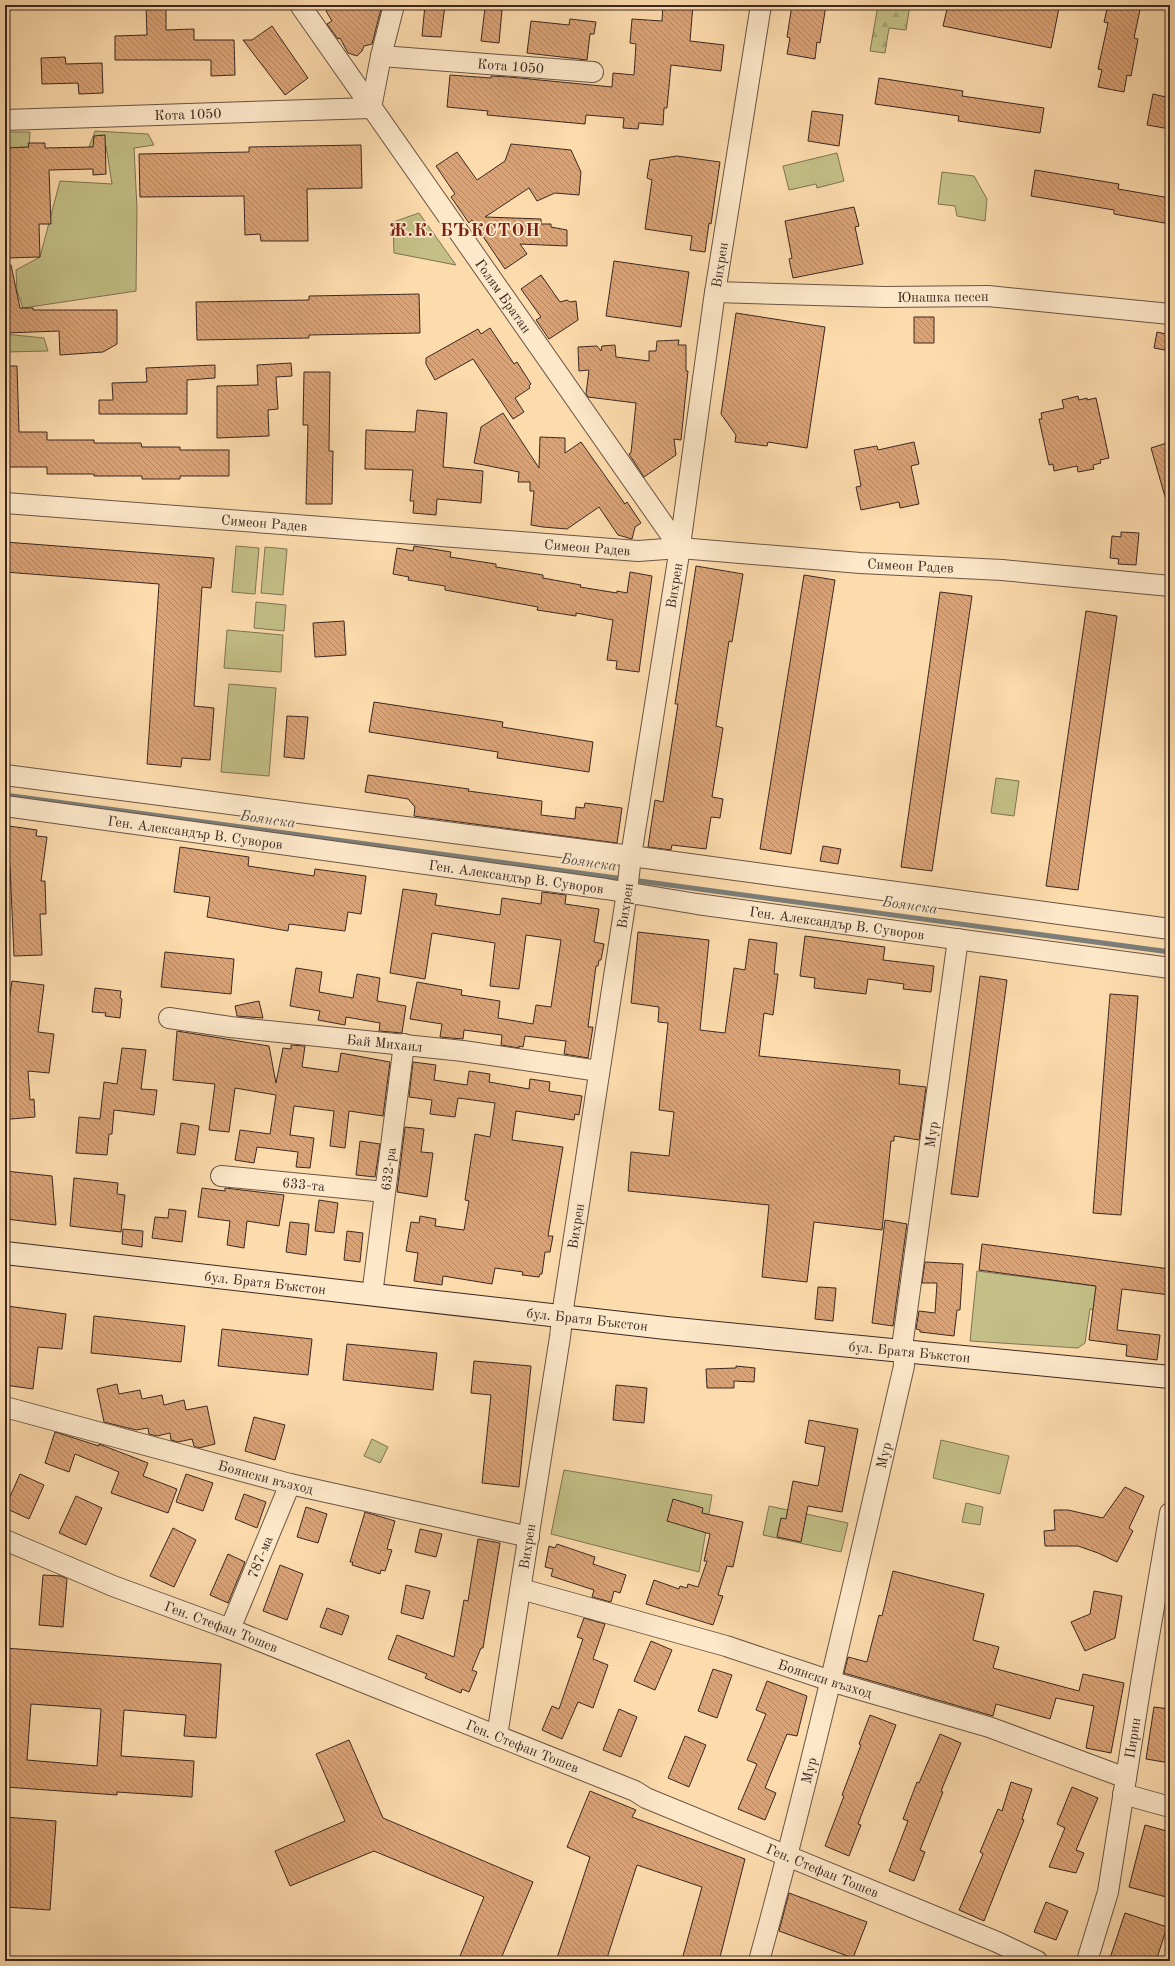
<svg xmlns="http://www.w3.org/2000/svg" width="1175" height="1966" viewBox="0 0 1175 1966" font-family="'Old Standard TT',serif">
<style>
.green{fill:#c3bf86;stroke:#7f7454}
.forest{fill:url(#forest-firs);stroke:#7f7454}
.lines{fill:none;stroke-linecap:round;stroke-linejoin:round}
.stream{stroke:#7b7e7a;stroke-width:5}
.building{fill:url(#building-back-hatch);stroke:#3b2821;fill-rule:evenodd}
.street-casing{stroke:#6b5544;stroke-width:22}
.secondary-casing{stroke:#3b2821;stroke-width:24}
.street{stroke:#fde8ca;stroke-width:20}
.secondary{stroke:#fde8ca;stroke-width:22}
.labels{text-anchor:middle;stroke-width:3.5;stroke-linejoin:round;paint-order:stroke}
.street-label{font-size:14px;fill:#3b2821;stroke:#fde8ca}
.water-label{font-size:15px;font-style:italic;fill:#564c46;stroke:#fde8ca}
.district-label{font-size:18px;font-weight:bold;letter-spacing:1px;fill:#7a1f14;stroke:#fde8ca}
</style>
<defs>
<pattern id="forest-firs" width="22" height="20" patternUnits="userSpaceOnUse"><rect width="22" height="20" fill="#c3bf86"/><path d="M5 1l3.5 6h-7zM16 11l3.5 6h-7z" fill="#a8a473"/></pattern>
<pattern id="building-back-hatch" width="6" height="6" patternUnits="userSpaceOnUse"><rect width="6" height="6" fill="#dca375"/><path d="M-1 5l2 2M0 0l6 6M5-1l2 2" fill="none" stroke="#b48560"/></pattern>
</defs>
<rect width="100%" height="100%" fill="#fcdbad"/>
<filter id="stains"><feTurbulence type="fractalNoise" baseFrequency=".005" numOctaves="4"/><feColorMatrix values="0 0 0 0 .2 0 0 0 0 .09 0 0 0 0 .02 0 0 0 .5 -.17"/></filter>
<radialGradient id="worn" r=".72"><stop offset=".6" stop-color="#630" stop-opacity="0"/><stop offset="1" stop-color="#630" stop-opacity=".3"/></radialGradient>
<path class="green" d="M95,131L148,134L154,145L134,148L137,209L136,291L23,308L17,291L16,270L40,257L60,181L112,184L106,146L89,147Z
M5,132H30L29,147L5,148Z
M837,153L844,181L817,188L816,184L789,190L783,166Z
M942,172L974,176L987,199L985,221L957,216L955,206L938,204Z
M419,213L456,265L394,253L393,222Z
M5,334L44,338L48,351L5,352Z
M236,546L259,548L255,594L232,592Z
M265,547L287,549L283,595L261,593Z
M256,602L286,605L284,631L254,628Z
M227,630L283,635L281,672L224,668Z
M229,684L276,688L269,776L221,772Z
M996,778L1019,781L1014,816L991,813Z
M977,1271L1119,1289L1118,1313L1090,1309L1085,1343L1078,1348L970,1341Z
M372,1439L388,1447L380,1463L364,1456Z
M941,1440L1009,1456L1000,1494L933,1478Z
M564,1470L712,1495L699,1572L551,1534Z
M966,1503L983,1507L980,1525L962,1522Z
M769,1506L848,1523L841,1552L763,1535Z"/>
<path class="forest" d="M878,5H910L906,30L889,28L885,53L870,51Z"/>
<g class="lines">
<path class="stream" d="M5,795L624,879
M632,880L1170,952"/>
</g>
<path class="building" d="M335,5H382L372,44L364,46L362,51L357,56L348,53L340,38L338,39L327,24L332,21L326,11Z
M425,5H445L441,37L422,36Z
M663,5H693L690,41L724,45L721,71L671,65L667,108H664L663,125L639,123L638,129L623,128L624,118L586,115L585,124L487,115L488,111L447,107L450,75L491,78V76L509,77L612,87L613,73L634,75L636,44L630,43L632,19L662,21Z
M792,5H826L820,43L817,42L815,59L787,54L790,38L787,37Z
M948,5H1045L1059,8L1051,48L943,26Z
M1108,5H1141L1134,38L1138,39L1131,76L1127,75L1124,92L1098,87L1102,70L1098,69L1108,23L1104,22Z
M146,6H166V30L194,29V40H234L235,75L211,76V60H115V36L147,35Z
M485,8L502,10L499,43L481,41Z
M570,19L596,22L594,34H590L587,60L527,53L531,21L569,25Z
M272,26L308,78L285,95L243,40H252Z
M65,57L66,64L102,63L103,93L79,94L78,83L42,84L41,58Z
M879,78L963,91L962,96L1044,108L1040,133L958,121L959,116L875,104Z
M1153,94L1170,98V129L1147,125Z
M812,111L843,115L839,146L808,141Z
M105,135L106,174L93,175V169L49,170L51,224H39L40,257L5,258V148L29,147L28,143H45V148L93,147L94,136Z
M511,144L571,150L581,172L579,195L555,193L537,201L529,188L485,217L541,219V224H551V227L567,230V246L520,244L527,254L505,269L472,220L469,223L451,197L455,194L436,166L457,152L477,180L505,161Z
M361,145L362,188L307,189L308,241H261L260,234L245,235L244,196L140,197L139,154L249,152V147Z
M677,156L720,162L711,224L709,223L705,252L690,250L692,236L645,229L652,180L647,178L650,160Z
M1035,170L1119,184L1118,189L1170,198V224L1114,214V210L1031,196Z
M854,207L859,226L855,227L863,264L793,278L789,259L792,258L785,221Z
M614,261L689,272L681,327L606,316Z
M5,265H11L20,308H33V310H117V344L103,352L60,355L59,331L5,333Z
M541,275L560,302L567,300L570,302L576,301L578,320L549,339L536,320L541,317L521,289Z
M419,294L420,333L309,335V338L197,340L196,302L309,300V296Z
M736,313L825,327L807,448L768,442L767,446L735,442L736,435L721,414Z
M914,317H934V343H914Z
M490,328L514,364L517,362L531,384L529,386L530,388L515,398L524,412L513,419L473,359L435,380L426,364V358L478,329L481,334Z
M1157,332L1170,335V351L1154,348Z
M679,340L678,345H686V371H688L681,440L674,439L676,455L644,477L629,454L631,453L636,403L588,397L586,394L589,370L579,371L578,347L597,346L601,351L602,346L615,345L616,357L649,361V351H656L657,341Z
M291,363L292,376L276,377L278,409L268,410L269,436L217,438V386L258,385L257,365Z
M215,365V378L187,380V414H99V400H113L112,383L147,382L146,368Z
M5,366H17L19,432H47V440H94V443H141L142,447H180V450H229V476H180V479H142V476H94V474H47V467H9V463H5Z
M304,372H330L329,451H333L332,504H306L308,425H303Z
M1078,396L1079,400L1087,398V400L1096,398L1109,458L1100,460L1101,463L1093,465L1094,469L1078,472L1077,466L1054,471L1053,464L1049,465L1039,419H1042L1041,413L1064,408L1062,400Z
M417,410L447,413L443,467L483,471L481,503L437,499L436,515L413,513L414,501H410L413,470L365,469L366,430L415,432Z
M503,413L539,468L540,437L565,438V453L581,442L625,504L627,502L641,523L635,527L632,539L618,535L599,507L567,529L543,527L531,525L534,491H530V482H518L519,472L474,463L481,427Z
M914,442L919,464L911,466L919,504L900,508L899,502L861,510L856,487L861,486L854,450L877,446L878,450Z
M1170,442V500H1166L1151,448Z
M1121,532L1139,533L1136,565L1118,564L1119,559L1110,558L1112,536L1121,537Z
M5,542L214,558L211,588L202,587L194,706L214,708L210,760L182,758L181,767L147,764L159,584L5,572Z
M414,546L451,552L450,557L496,564V567L543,575V578L581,585L580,587L617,593V591L627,593L630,572L652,576L639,672L616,669L617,661L607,660L613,620L576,613V616L537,610L538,607L445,590V586L408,580L409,577L393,574L397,548L413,551Z
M696,566L743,574L732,642L729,641L716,726L723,728L712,797L723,799L720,818L711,817L706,849L672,845L671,850L648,847L655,800L663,802L678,704H675Z
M804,575L835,580L791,854L760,849Z
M940,592L972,596L932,871L901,867Z
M1086,611L1117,616L1078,890L1046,886Z
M344,621L346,655L315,657L313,623Z
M374,702L503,722L502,727L593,742L589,772L497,758L498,752L369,732Z
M287,716L308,717L304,759L284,757Z
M368,775L469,789L468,791L542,801L541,815L575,819L576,807L584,808L585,803L622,808L617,843L414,816L415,807L408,799L365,792Z
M9,826L37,830L36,836L47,837L41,881H45L46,914H40L42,955L14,956L10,866H5Z
M823,846L841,849L838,864L820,861Z
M180,847L249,857L248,866L314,876L315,869L366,876L361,914L348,912L345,931L289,924L288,931L207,917L210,897L174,892Z
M403,889L437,894L435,905L500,915L502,898L541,904L542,892L566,895L565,904L599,909L594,942L604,944L601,960H599L598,966H596L588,1027H593L588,1058L564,1054L566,1041L525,1036L523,1047L519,1046V1048L501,1045L502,1035L464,1030L463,1039L440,1037L442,1024L410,1019L417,982L462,990L461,995L500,1001L498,1018L533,1024L536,1005L551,1007L561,940L526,935L519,989L490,986L495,943L432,933L425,979L390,973Z
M638,932L709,940L700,1030L725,1033L734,968L745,970L749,939L777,943L774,974H778L773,1015L764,1013L759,1056L900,1070L899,1084L926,1087L919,1140L894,1136V1141H891L882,1230L814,1222L807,1282L762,1277L769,1205L628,1191L631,1152L669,1156L674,1112L659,1110L668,1023L658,1022L659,1007L631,1003Z
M805,936L885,947L883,960L934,966L931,992L903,989L904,984L868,979L866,994L814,988L815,978L800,976Z
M165,952L234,959L231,994L161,987Z
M296,968L322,972L319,992L353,998L357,974L380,978L377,1001L406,1006L402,1033L379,1031L380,1023L346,1017L345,1025L318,1020L320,1011L290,1006Z
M980,976L1007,980L978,1197L951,1194Z
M12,981L44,985L38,1032L54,1034L49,1073L28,1071L30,1100L34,1099L35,1117L11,1119L6,1118L5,1104V1028Z
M95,988L121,991L120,998L122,999L120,1018L105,1016L106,1013L92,1012Z
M1110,994L1138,996L1121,1215L1093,1213Z
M259,1001L263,1018L237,1016L235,1006Z
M177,1031L269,1046L276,1083L283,1048L291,1049V1045L305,1046L302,1067L338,1072L341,1053L390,1062L383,1116L349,1111L345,1148L330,1146L334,1111L294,1106L290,1135L314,1138L310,1168L296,1167L298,1152L257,1147L254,1163L235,1160L240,1130L270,1134L276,1095L235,1088L229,1132L209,1130L215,1084L173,1080Z
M122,1048L146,1050L141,1089L157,1090L154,1115L114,1110L112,1134H109L107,1155L76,1153L79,1117L100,1119L104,1082L117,1084Z
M413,1062L436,1065L434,1080L467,1085L469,1071L490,1074L489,1082L529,1089L530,1079L550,1082L549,1091L582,1096L579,1115L575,1114L574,1120L516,1111L512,1140L563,1147L548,1236H553L550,1252H545L542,1274H540L539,1277L522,1275L523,1272L495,1268L492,1284L443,1276L442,1285L414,1281L418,1253L406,1251L411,1222L419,1223L420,1216L436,1219L435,1226L464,1230L469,1201L465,1200L475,1134L490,1137L495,1103L458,1098L455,1117L430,1114L432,1100L409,1097Z
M181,1123L199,1126L195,1155L177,1153Z
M405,1127L424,1129L421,1152L433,1153L427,1197L397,1192Z
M360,1141L380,1144L375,1177L356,1175Z
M5,1171L52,1176L56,1225L6,1219Z
M74,1178L118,1183L117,1194L125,1195L121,1232L70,1226Z
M202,1188L225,1191V1188L284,1195L279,1226L247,1221L244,1248L227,1245L230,1221L198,1217Z
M319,1200L338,1203L334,1233L315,1231Z
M169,1209L186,1211L182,1242L152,1238L155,1217L168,1218Z
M885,1220L907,1224L893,1326L872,1323Z
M290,1222L309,1224L306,1255L286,1252Z
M123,1229L143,1231L142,1247L122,1244Z
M347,1231L363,1233L360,1262L344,1260Z
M982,1244L1170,1269V1295L1122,1289L1117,1330L1160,1335L1157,1360L1126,1356L1127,1345L1089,1340L1096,1286L979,1270Z
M925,1262L963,1264L960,1310H957L954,1336L920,1332V1330L916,1329L919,1311L935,1313L937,1283H922Z
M818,1287L836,1288L833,1321L815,1319Z
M7,1306L66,1314L62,1349L38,1347L33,1389L5,1385V1320Z
M94,1316L185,1326L181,1362L91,1353Z
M222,1329L312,1339L308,1375L218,1366Z
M347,1344L437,1353L433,1390L343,1380Z
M474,1361L531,1366L519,1487L482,1483L491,1395L471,1393Z
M736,1366L755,1368L754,1382L734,1381V1388H707L706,1369L736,1368Z
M117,1384L119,1394L140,1390L142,1399L162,1395L164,1405L184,1400L186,1410L207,1406L215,1444L199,1448L194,1446L192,1439L178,1442L171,1440L170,1433L157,1436L149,1434L148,1428L136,1430L104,1422L97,1389Z
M616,1385L647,1388L644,1423L613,1420Z
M254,1417L285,1425L275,1460L245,1451Z
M809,1420L858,1429L842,1512L808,1506L801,1542L777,1537L781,1518L786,1519L793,1481L818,1486L825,1447L805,1443Z
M55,1432L99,1446V1444L148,1463L143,1476L177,1489L168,1513L111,1493L119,1472L75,1454L69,1472L45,1463Z
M20,1474L44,1485L29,1519L5,1508Z
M186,1474L213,1483L203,1511L176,1502Z
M1125,1487L1144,1496L1129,1528L1133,1531L1117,1562L1098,1553L1078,1546H1045L1044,1531L1055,1530L1054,1510H1068L1103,1518Z
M244,1494L266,1502L257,1528L235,1519Z
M76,1496L102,1508L86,1545L59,1533Z
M673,1499L703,1508L702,1513L743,1522L733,1567L727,1566L718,1595L723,1596L713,1625L646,1604L654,1580L679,1589L680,1586L687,1588L688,1584L698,1587L707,1561H704L710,1534L667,1521Z
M306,1507L327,1514L318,1543L297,1537Z
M365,1512L395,1521L387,1549L392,1550L385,1571L381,1570L380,1574L352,1565L353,1562H350Z
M173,1528L196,1540L174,1587L150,1576Z
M420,1529L442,1534L436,1557L415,1552Z
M478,1539L500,1543L483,1648H481L472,1670L477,1672L469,1692L462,1689L461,1693L425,1678L427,1674L388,1659L397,1635L454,1657L464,1600L468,1601Z
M557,1544L595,1557L593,1564L626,1575L620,1593L614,1591L611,1602L592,1597L594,1590L551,1576L553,1569L545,1567L549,1546L555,1548Z
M228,1554L245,1562L228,1603L210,1595Z
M280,1565L303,1574L287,1620L263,1611Z
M893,1571L984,1594L973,1640L999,1647L993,1668L1079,1691L1083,1674L1124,1683L1111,1753L1086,1748L1094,1706L1056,1698L1050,1719L996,1704L993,1716L844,1673L848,1657L867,1662L879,1615L882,1616Z
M43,1575L61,1576L67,1579L63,1627L39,1625Z
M406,1585L430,1591L423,1619L401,1613Z
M1094,1591L1122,1596L1115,1638L1085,1651L1071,1622L1090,1614Z
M327,1608L349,1616L342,1635L320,1627Z
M584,1618L605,1624L593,1659L608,1665L593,1708L578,1702L562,1739L542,1730L552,1706L559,1709L583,1639L577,1637Z
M651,1641L672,1650L655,1690L634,1681Z
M5,1648L221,1664L216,1738L184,1736L186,1715L124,1710L121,1756L194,1761L192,1797L117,1792V1795L5,1787ZM31,1704L101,1709L97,1766L27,1760Z
M713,1669L732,1675L717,1718L698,1711Z
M767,1681L807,1696L797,1736L787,1734L765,1788L776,1793L765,1820L738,1809L757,1764L747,1760L766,1714L756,1710Z
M1154,1707L1170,1709V1763L1146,1759Z
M619,1709L637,1717L621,1757L603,1750Z
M870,1715L896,1725L858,1824L861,1825L849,1856L825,1846L844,1796L842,1795L861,1745L859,1744Z
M940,1734L961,1743L941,1791L943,1792L920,1850L925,1852L914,1881L889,1871L908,1821L903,1819L917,1782L919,1783Z
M685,1736L706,1745L689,1787L668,1778Z
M349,1740L383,1818L533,1882L500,1961H458L484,1897L374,1851L290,1886L275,1851L345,1821L316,1754Z
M1011,1782L1032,1789L1022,1819L1024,1820L984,1921L959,1910L983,1854L980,1852L998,1809L1002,1811Z
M1072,1787L1098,1798L1076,1850L1084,1853L1076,1873L1049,1867L1065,1828L1057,1824Z
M590,1791L636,1810L632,1817L745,1859L719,1961H697L683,1956L702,1887L637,1865L606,1961H556L590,1857L567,1847Z
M5,1817L56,1821L50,1910L5,1907Z
M1145,1825L1170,1832V1898L1129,1887Z
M789,1893L867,1922L853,1958L779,1931Z
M1046,1902L1068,1911L1056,1940L1034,1932Z
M1125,1913L1167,1927L1156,1961H1109Z"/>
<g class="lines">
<g class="street-casing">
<g id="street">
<path id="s1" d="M300,5L680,548"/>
<path id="s2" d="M381,56L593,72"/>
<path id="s3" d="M5,120L371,108L381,56L394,5"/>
<path id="s4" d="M715,292L885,297L988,296L1170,314"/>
<path id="s5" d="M5,503L638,551L680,548L860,563L1002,570L1170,586"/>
<path d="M5,775L631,856L1170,929"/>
<path id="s6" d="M5,806L606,889L697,904L1170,968"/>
<path id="s7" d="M169,1018L230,1027L463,1051L599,1071"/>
<path id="s8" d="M221,1176L385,1192"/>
<path id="s9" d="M372,1295L404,1044"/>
<path id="s10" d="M5,1407L290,1484L529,1537"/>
<path id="s11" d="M5,1540L113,1586L230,1629L635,1791L646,1798L997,1942L1037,1961"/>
<path id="s12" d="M521,1589L726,1646L840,1684L989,1727L1126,1778"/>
<path id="s13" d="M230,1629L290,1484"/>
<path id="s14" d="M497,1736L560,1337L564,1302L627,892L631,856L678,560L714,299L761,5"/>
<path d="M1123,1794L1170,1807"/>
<path id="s15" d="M759,1961C813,1764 858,1565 904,1366L903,1340L958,939"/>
<path id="s16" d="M1087,1961L1108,1892L1142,1677L1170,1513"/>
</g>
</g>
<g class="secondary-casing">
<g id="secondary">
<path id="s17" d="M5,1253L666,1328L1170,1377"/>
</g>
</g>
<use href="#street" class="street"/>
<use href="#secondary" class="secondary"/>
</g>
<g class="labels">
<g class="street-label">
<text dy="5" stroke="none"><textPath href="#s2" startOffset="130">Кота 1050</textPath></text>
<text dy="5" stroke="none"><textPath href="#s3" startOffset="183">Кота 1050</textPath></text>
<text dy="5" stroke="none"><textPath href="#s14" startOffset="1488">Вихрен</textPath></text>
<text dy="5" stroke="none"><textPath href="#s1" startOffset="355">Голям Братан</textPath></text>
<text dy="5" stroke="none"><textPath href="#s4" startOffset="228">Юнашка песен</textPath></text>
<text dy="5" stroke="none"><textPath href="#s5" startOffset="260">Симеон Радев</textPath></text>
<text dy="5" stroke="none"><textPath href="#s5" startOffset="584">Симеон Радев</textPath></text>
<text dy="5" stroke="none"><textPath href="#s5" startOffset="908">Симеон Радев</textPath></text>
<text dy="5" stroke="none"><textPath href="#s14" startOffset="1164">Вихрен</textPath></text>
<text dy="5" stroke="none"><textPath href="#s6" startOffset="192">Ген. Александър В. Суворов</textPath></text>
<text dy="5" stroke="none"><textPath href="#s6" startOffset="516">Ген. Александър В. Суворов</textPath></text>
<text dy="5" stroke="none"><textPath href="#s14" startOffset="840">Вихрен</textPath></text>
<text dy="5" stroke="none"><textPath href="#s6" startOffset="840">Ген. Александър В. Суворов</textPath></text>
<text dy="5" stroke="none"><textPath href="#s7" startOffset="217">Бай Михаил</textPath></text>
<text dy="5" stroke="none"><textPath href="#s15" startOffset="846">Мур</textPath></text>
<text dy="5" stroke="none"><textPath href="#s9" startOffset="127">632-ра</textPath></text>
<text dy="5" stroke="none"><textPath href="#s8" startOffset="83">633-та</textPath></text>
<text dy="5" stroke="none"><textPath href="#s14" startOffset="516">Вихрен</textPath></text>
<text dy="5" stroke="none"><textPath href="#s17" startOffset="262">бул. Братя Бъкстон</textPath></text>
<text dy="5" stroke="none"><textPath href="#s17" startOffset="586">бул. Братя Бъкстон</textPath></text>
<text dy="5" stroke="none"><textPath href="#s17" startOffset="910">бул. Братя Бъкстон</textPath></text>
<text dy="5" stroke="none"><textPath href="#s15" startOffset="521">Мур</textPath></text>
<text dy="5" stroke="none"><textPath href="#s10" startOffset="270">Боянски възход</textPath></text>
<text dy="5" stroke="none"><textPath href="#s14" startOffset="192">Вихрен</textPath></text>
<text dy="5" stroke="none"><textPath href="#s13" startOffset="78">787-ма</textPath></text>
<text dy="5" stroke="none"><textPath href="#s11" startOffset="233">Ген. Стефан Тошев</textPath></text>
<text dy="5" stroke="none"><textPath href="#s12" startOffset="317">Боянски възход</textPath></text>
<text dy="5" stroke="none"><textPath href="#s16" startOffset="228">Пирин</textPath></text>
<text dy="5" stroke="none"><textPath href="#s11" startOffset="557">Ген. Стефан Тошев</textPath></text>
<text dy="5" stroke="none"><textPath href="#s15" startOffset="197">Мур</textPath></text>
<text dy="5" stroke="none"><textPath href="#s11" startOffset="882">Ген. Стефан Тошев</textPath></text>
</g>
<g class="water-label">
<text transform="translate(268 819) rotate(8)" y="5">Боянска</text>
<text transform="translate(589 862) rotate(8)" y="5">Боянска</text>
<text transform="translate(910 905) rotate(8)" y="5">Боянска</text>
</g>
<g class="district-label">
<text x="465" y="236">Ж.К. БЪКСТОН</text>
</g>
</g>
<rect width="1175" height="1966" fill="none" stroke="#fcdbad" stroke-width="20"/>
<rect x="6" y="6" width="1163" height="1954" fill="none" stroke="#3b2821" stroke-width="2"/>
<rect x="10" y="10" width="1155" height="1946" fill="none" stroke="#3b2821"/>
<rect width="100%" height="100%" filter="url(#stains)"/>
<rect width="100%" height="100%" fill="url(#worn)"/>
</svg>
